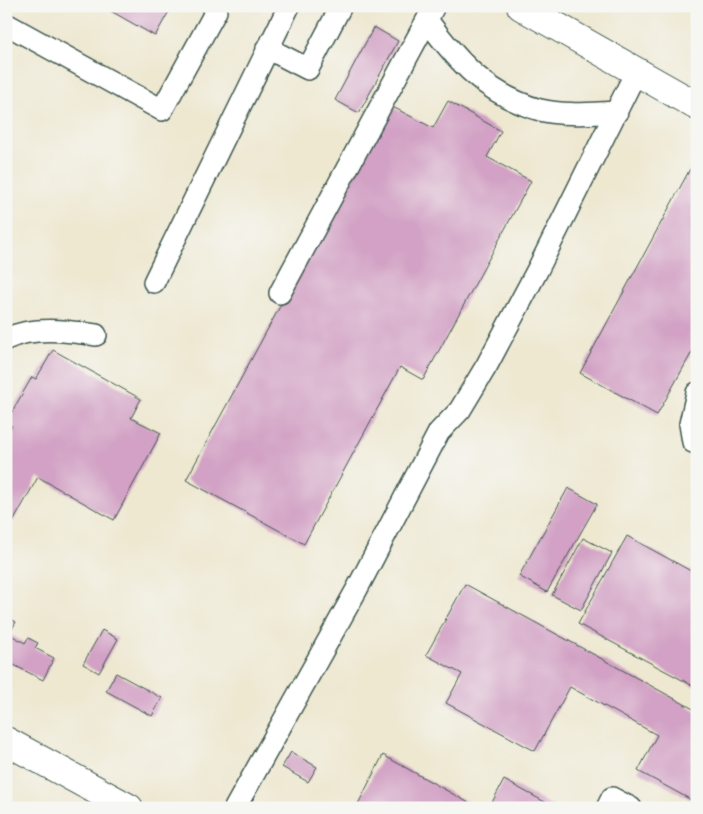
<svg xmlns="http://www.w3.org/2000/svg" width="703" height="814" viewBox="0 0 703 814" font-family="'Libre Caslon Text',serif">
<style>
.building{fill:#d2a1c5}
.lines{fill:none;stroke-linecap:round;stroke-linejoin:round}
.minor-casing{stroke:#3e574c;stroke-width:24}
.major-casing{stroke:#3e574c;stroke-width:30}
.minor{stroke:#fff;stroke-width:21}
.major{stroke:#fff;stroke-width:28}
</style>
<rect width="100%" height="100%" fill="#f6f6f2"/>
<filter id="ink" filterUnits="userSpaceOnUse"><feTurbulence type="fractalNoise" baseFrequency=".02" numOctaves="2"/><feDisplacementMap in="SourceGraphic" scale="10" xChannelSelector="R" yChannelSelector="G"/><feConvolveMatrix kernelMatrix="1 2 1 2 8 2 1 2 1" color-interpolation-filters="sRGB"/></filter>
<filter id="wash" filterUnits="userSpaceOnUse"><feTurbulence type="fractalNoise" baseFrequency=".0096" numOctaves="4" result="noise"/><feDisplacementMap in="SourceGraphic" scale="20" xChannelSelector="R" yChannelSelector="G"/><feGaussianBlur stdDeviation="1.12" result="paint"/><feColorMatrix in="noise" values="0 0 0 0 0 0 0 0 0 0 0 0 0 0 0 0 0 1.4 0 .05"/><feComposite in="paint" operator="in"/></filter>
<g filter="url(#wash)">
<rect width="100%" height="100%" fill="#eee8d1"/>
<g id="blocks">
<path class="building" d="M102,6H172L155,36Z
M374,27L398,41L359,113L335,100Z
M448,101L501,131L487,157L531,181L423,380L400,367L304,544L186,480L389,105L433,128Z
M690,169L697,173V343L657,415L580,373Z
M53,350L141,399L131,418L161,433L114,520L38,477L13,522L6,518V435L12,426L6,422L32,377L36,379Z
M568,488L597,504L547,592L519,576Z
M627,536L691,571L697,560V688L578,624Z
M583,538L612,553L581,610L552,595Z
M465,584L697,711V803L638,771L657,735L570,687L535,751L446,703L462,674L426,655Z
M6,616L16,622L9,634L25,643L28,638L38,643L35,648L54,658L43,680L6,661Z
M102,630L118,639L99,673L83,664Z
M116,673L162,698L152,716L106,691Z
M291,752L317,767L308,782L282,767Z
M383,755L478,808H356Z
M504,780L556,808H489Z"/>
</g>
</g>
<g filter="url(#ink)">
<use href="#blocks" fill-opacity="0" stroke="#3e574c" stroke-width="1"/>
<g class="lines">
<g class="minor-casing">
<path id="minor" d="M434,6L427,20C458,62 487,95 540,110C564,116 592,113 617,112
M6,24L162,110L216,11V6
M267,48L308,69L341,6
M154,282L289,6
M280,293L427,20
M6,339C34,326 67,331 96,335
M697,393L690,424L693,442L697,443
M235,808L357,589L439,432L460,410L487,365L538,269L636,72
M607,808L612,798L631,808"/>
</g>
<g class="major-casing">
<path id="major" d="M521,6L697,106
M6,741L129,808"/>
</g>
<use href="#minor" class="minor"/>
<use href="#major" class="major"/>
</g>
</g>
<rect width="703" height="814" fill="none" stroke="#f6f6f2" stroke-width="25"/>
</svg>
